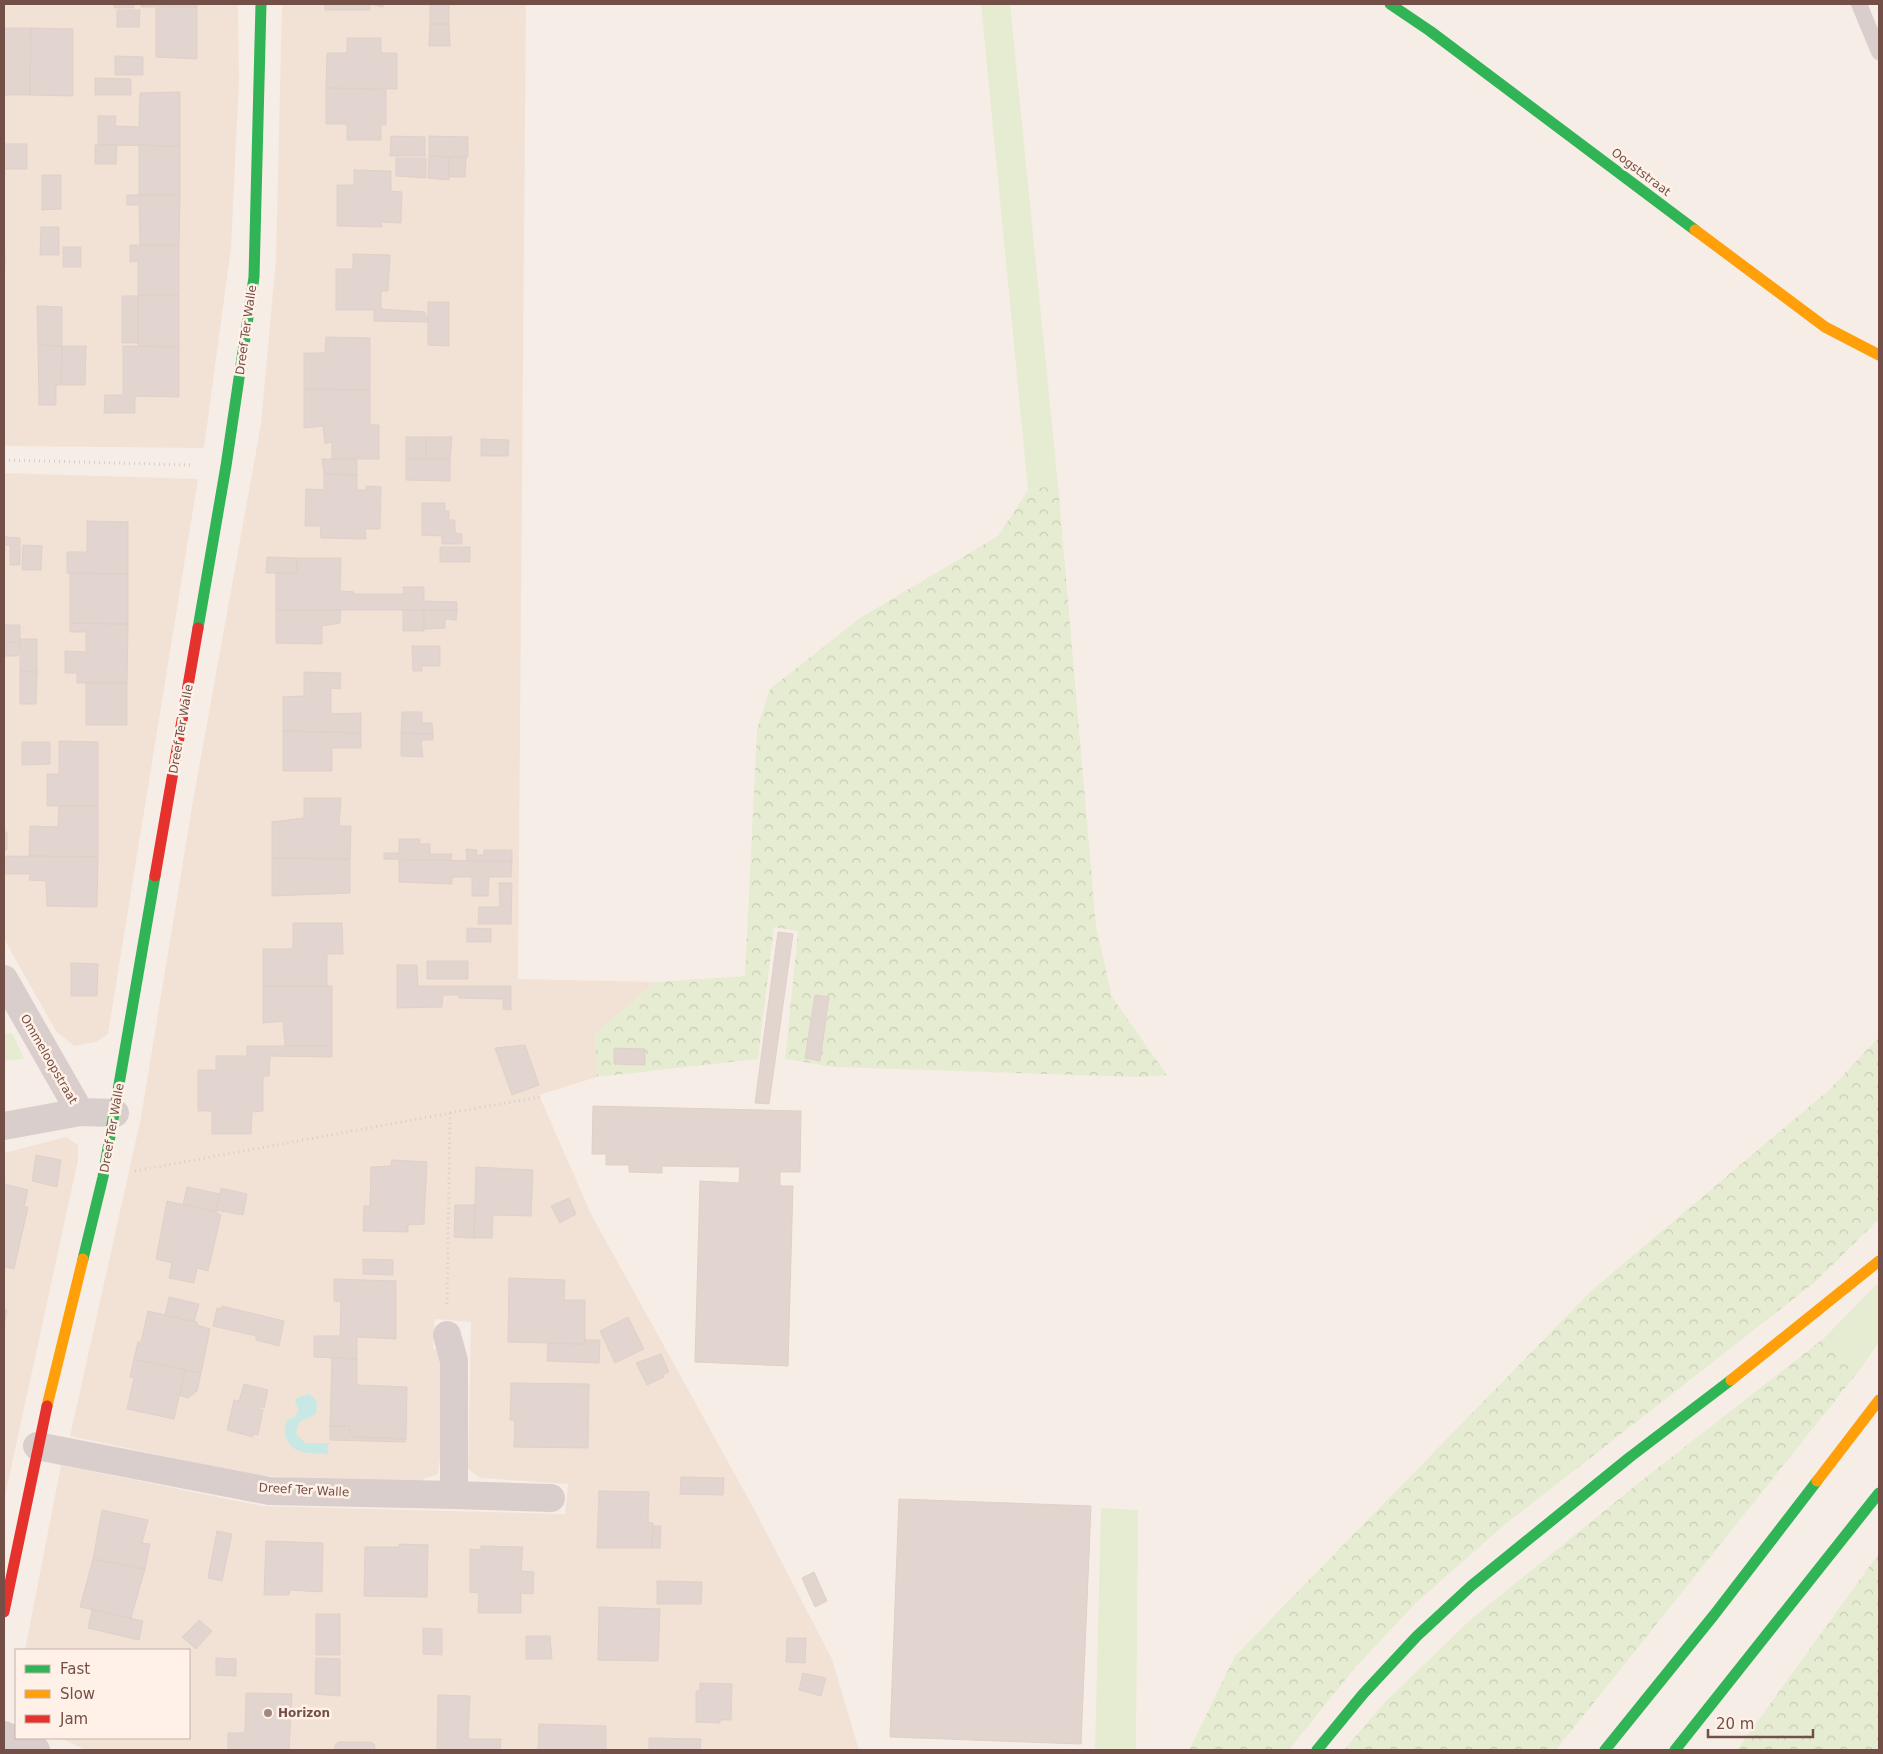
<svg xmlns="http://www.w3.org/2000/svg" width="1883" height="1754" viewBox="0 0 1883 1754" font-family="'DejaVu Sans',sans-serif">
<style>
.residential{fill:#f2e2d6}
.grass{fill:#e6ecd1}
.forest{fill:url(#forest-crowns)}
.water{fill:#c8e8e5}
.building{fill:#e2d4ce;stroke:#dfd0c9}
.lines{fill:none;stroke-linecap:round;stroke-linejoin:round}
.path{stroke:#d7ccc9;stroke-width:3;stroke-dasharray:1 4;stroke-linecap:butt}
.lane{stroke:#d9cecb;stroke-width:16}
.street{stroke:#d9cecb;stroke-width:28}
.fast{stroke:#30b455;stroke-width:11}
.slow{stroke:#ff9f0a;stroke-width:11}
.jam{stroke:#e5322d;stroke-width:11}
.poi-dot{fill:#a1877f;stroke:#fff1e7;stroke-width:2}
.labels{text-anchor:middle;stroke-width:5;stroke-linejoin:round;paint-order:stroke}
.street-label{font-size:12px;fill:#734f47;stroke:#fff1e7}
.poi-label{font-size:12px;font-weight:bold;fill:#734f47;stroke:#fff1e7;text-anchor:start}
</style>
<defs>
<pattern id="forest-crowns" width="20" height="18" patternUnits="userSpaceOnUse" patternTransform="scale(1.25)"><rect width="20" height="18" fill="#e6ecd1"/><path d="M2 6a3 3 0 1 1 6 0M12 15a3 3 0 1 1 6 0" fill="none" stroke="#c9ccb5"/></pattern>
</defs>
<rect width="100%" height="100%" fill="#f6eee6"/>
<path class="residential" d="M4,4H238L239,81L231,248L204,448L4,446Z
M282,4H526L518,979L656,982L595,1034L597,1077L539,1095L591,1214L753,1507L832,1659L859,1750H86L60,1738H189V1650H25L61,1465L262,1506L565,1514L568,1484L480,1478L468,1469L471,1322L435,1319L433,1348L446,1353L442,1443L438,1474L419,1481H345L254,1475L70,1436L141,1117L193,801L261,424L276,258Z
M4,473L198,479L108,1034L96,1042L74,1046L56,1031L4,939Z
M66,1137L78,1145V1160L4,1501V1153Z"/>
<path class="grass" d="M981,4H1010L1058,485L1028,490Z
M12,1033L24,1059L4,1061V1034Z
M1879,1282V1342L1861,1368L1823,1339Z
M1101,1508L1138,1510L1136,1750H1095Z"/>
<path class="forest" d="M1058,485L1096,926L1112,997L1167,1075L1141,1077L834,1067L785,1059L798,931L774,927L758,1059L597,1077L595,1034L656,982L745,976L757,729L770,689L860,618L998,536L1028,490Z
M1879,1037V1219L1814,1283L1502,1527L1417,1602L1353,1670L1289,1750H1189L1235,1656L1592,1290L1830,1089Z
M1823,1339L1861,1368L1556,1750H1344L1383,1704L1470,1620L1646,1477Z
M1879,1553V1750H1737Z"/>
<path class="water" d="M309,1394C318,1399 318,1403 316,1414L299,1422L296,1434L305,1443H329L327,1448L329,1454C314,1453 293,1456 287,1439C284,1433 284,1427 287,1420L295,1417L299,1410L295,1402L297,1398Z"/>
<path class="building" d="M114,4H134V8H114Z
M141,4H197V7H141Z
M325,4H383V7L370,4V10H325Z
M430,4H449V24H430Z
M197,7V59L156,57V8Z
M117,10H140L139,27H117Z
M430,24H449L450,46H429Z
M4,28H31L30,95H4Z
M31,28L73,29V96L30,95Z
M347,38H381V53H397V89L326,88L327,53H347Z
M115,56L143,57V75H115Z
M95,78L131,79V95H95Z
M326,88L386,90V125H381V140H347V124H326Z
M180,92V146L98,145V116H116L115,126L139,127L140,93Z
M391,136L425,137V156H390Z
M429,136L468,137V157L429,156Z
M4,144H27V169H4Z
M95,145H117L116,164H95Z
M139,145L180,146V195H139Z
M429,156L449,157V180L428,178Z
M449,157H466L465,177H449Z
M396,158H426V178L396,176Z
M354,170L391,171V191L402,192L401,223L381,222L382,227L337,226V185H354Z
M42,175H61V209L42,210Z
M127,195H180L179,245H140L139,205H127Z
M4,225L5,265H4Z
M41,227H59V255H40Z
M130,245H179V295H138V261L130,262Z
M63,247H81V267H63Z
M353,254L390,255L388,291H381V309L425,312V316H428V322L374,321V310H336V269H353Z
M138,295H179V347L138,346Z
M122,296H138V343H122Z
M428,302H449V346L428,345Z
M37,306L62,307V346L38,345Z
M326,337L370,338V390L304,389V353H325Z
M38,345L62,346L61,385H56V405H39Z
M62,346H86L85,385H61Z
M123,346L179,347V397L135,396V413H104L105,395H123Z
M304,389L370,390V425H379V459H332V442L325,444L323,426L304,428Z
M406,437H426V459H406Z
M426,437H452L450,459H426Z
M481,439L509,440L508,456H481Z
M322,459H357V475L324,474Z
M406,459H450V481L406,480Z
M324,474L357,475V490H366V486L381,487L380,529H365L366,539L321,538L320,526H305L306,489L324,490Z
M422,503H445V511H449V520H455V533L462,534V544H442V536L422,535Z
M87,521L128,522V574L67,573V552H87Z
M4,537L20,538V565H10V545H4Z
M23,545L42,546L41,570H22Z
M440,547H470V562H440Z
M267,557L297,558V573H266Z
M297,558H341L340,591L354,592V594H404L403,587H424V601L457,602V610H276V573H297Z
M70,573L128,574V624L70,623Z
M276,610H341L340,623L322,626V644L276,643Z
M403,610H424V631H403Z
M424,610H457L456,620L445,619V628L424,629Z
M70,623L128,624L127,683H77V673H65V651L86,652V632H70Z
M4,625H20V642H4Z
M20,639H37V672L20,671Z
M4,642H20L18,656H4Z
M412,646H440V666H422V671H413Z
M20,671L37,672L36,704H20Z
M304,672L341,673L340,689L331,688V714L361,713V733L283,731V697L304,696Z
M86,683H127V725H86Z
M402,712H422V723H432L433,734L401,733Z
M283,731L361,733V748H332V771H283Z
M401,733L433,734V740H421L423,757L401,756Z
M59,741L98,742V806H47V774H59Z
M22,742H50V764L22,765Z
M304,798H341L339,826H351L350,859L272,858V822L304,818Z
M59,806H98V857L29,856L30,826L58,827Z
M4,832H7V850H4Z
M399,839H420V844H430V854H452L451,860L384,859V853H399Z
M466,849L477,850L476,855H484V850H512V861H467Z
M4,856L98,857L97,907L47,906L46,881L29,880L30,874H4Z
M272,858L350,859V893L272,896Z
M399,860L512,861L511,877H489L488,896H472V877H452V884L399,882Z
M499,883H512L511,924H478L479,907H500Z
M293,923H342L343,954H327V986H263V949H293Z
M467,928L491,929V942H467Z
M778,932L793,934L769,1104L755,1103Z
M427,961H468V979H427Z
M71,963L98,964L97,996H71Z
M397,965H417L418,986H511V1010L503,1009V999L459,998L458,995H443L442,1007L397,1008Z
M263,986H332V1046H285L283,1021L263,1023Z
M815,995L829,997L820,1061L805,1058Z
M525,1045L539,1085L512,1095L495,1048Z
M247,1046H332V1057L270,1056L269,1076H263V1111L252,1112L251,1134H212V1111H198V1070H216V1056H247Z
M614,1048L645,1049V1065L614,1064Z
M593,1106L801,1111L800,1172H780V1186H793L788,1366L695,1362L700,1181L739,1183L740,1167L662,1166V1173L629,1172V1165H606V1154H592Z
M36,1155L61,1160L57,1187L32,1181Z
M392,1160L427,1162L424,1224L408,1225V1232L363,1231L364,1206H370L371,1167L391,1166Z
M476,1167L533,1170L531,1216L493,1215L492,1238H474Z
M4,1184L28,1190L24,1207H28L14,1269L4,1267Z
M187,1187L220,1194L216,1212L183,1204Z
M221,1188L247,1194L243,1215L216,1210Z
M569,1198L576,1214L560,1223L551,1206Z
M167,1201L216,1212L221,1215L208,1271L197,1268L194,1283L169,1278L172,1263L156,1259Z
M455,1205H475L474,1238L454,1237Z
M363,1259L393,1260V1275L363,1274Z
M509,1278L565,1280L564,1300H585V1344L508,1342Z
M334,1279L396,1281V1339L357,1337V1359L314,1357V1336H340L341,1302L334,1301Z
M169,1297L199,1304L194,1322L165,1315Z
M222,1306L284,1321L279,1346L256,1340V1336L213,1326L217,1308L221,1309Z
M4,1309L7,1310L4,1326Z
M148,1311L197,1322V1325L210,1329L201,1373L134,1359L138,1342H141Z
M628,1317L644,1349L615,1363L600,1331Z
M585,1340H600L599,1363L547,1361L548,1343L585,1344Z
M661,1354L669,1372L663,1375L664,1377L647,1385L636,1363Z
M332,1358L357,1359V1385L407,1387L406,1439L355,1437L351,1434L349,1426H330Z
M134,1359L185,1370L174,1419L127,1409L134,1378L130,1377Z
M185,1370L201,1373L197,1391L188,1398L179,1395Z
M511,1383L589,1384L588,1448L514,1447L515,1420H510Z
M244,1384L268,1390L264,1408L260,1406L259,1409L263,1410L258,1435L253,1434V1437L227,1430L234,1400L239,1401Z
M330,1426H349L351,1434L355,1437L406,1439L405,1442L330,1440Z
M681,1477L724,1478L723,1495L680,1494Z
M599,1491L649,1492L648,1522L653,1523L652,1548H597Z
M899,1499L1091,1506L1081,1744L890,1737Z
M102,1510L148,1520L142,1543L150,1544L145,1569L93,1559Z
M653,1526H661L660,1548H652Z
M217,1531L232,1534L222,1581L208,1578Z
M266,1541L323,1543L322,1592L290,1590L289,1595H264Z
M399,1544L428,1545L427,1597L364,1596L365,1547H399Z
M481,1546L523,1547L521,1571L534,1572L533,1594L521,1593V1613H478L479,1593L470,1592V1549L481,1550Z
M93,1559L145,1569L131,1618L80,1607Z
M814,1572L827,1601L815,1607L802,1578Z
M657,1581L702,1582L701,1604H657Z
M599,1607L660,1609L658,1661L598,1660Z
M92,1610L143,1621L139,1640L88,1628Z
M316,1614H340V1655H316Z
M199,1620L212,1631L196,1649L182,1637Z
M423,1628L442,1629V1655L423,1654Z
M526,1636H550L552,1659H526Z
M787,1638H806L805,1663L786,1662Z
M216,1658L236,1659V1676L216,1675Z
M316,1658L340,1659V1696L315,1694Z
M803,1673L826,1678L821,1696L799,1690Z
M700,1683L732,1684L731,1720H720V1723L696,1722V1691H700Z
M246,1693L292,1694L289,1750H228V1733H245Z
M438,1695L470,1696L468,1739H501L500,1750H437Z
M539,1724L606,1726V1750H538Z
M649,1738L701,1739L700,1750H649Z
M338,1742H371L375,1745V1750H335V1745Z"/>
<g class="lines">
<path class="path" d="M4,460L193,465
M450,1113L540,1097
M135,1171L450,1113L447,1304"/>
<path class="lane" d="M1859,4L1879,52"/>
<path class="street" d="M4,979L80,1112
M4,1126L80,1112L115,1113
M37,1446L269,1491L454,1495V1361L447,1335
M454,1495L551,1498
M4,1735L36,1750"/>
<path class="fast" d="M1390,4L1430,31L1695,230
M198,628L226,466L254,277L261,4
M83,1259L103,1177L155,876
M1317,1750L1363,1694L1417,1636L1471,1586L1630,1457L1731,1380
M1605,1750L1714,1615L1817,1481
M1675,1750L1879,1493"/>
<path class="slow" d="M1695,230L1825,327L1879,355
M1731,1380L1879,1261
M47,1406L83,1259
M1817,1481L1879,1400"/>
<path class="jam" d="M155,876L198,628
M4,1612L47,1406"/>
</g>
<circle class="poi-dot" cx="268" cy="1713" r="5"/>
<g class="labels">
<g class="street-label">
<text transform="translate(1641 172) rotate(37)" y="4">Oogststraat</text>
<text transform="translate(246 330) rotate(-82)" y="4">Dreef Ter Walle</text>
<text transform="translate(181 729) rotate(-80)" y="4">Dreef Ter Walle</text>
<text transform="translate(49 1059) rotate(60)" y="4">Ommeloopstraat</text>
<text transform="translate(112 1128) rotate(-80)" y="4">Dreef Ter Walle</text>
<text transform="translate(304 1490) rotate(3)" y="4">Dreef Ter Walle</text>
</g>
<g class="poi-label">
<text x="278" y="1717">Horizon</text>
</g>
</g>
<rect width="1883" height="1754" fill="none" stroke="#734f47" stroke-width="10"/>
<rect x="15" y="1649" width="175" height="90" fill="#fff1e7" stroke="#c7b0a7"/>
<rect x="25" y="1665" width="25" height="8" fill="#30b455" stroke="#c7b0a7"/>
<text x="60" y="1674" font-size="15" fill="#734f47">Fast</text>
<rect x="25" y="1690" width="25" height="8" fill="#ff9f0a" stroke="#c7b0a7"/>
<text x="60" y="1699" font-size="15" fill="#734f47">Slow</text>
<rect x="25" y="1715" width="25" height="8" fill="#e5322d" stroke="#c7b0a7"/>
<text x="60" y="1724" font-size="15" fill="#734f47">Jam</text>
<path d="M1708 1729v8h105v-8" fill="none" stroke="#734f47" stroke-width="2.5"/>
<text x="1716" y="1729" font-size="15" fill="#734f47" stroke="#fff1e7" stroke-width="4" paint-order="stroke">20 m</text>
</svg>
